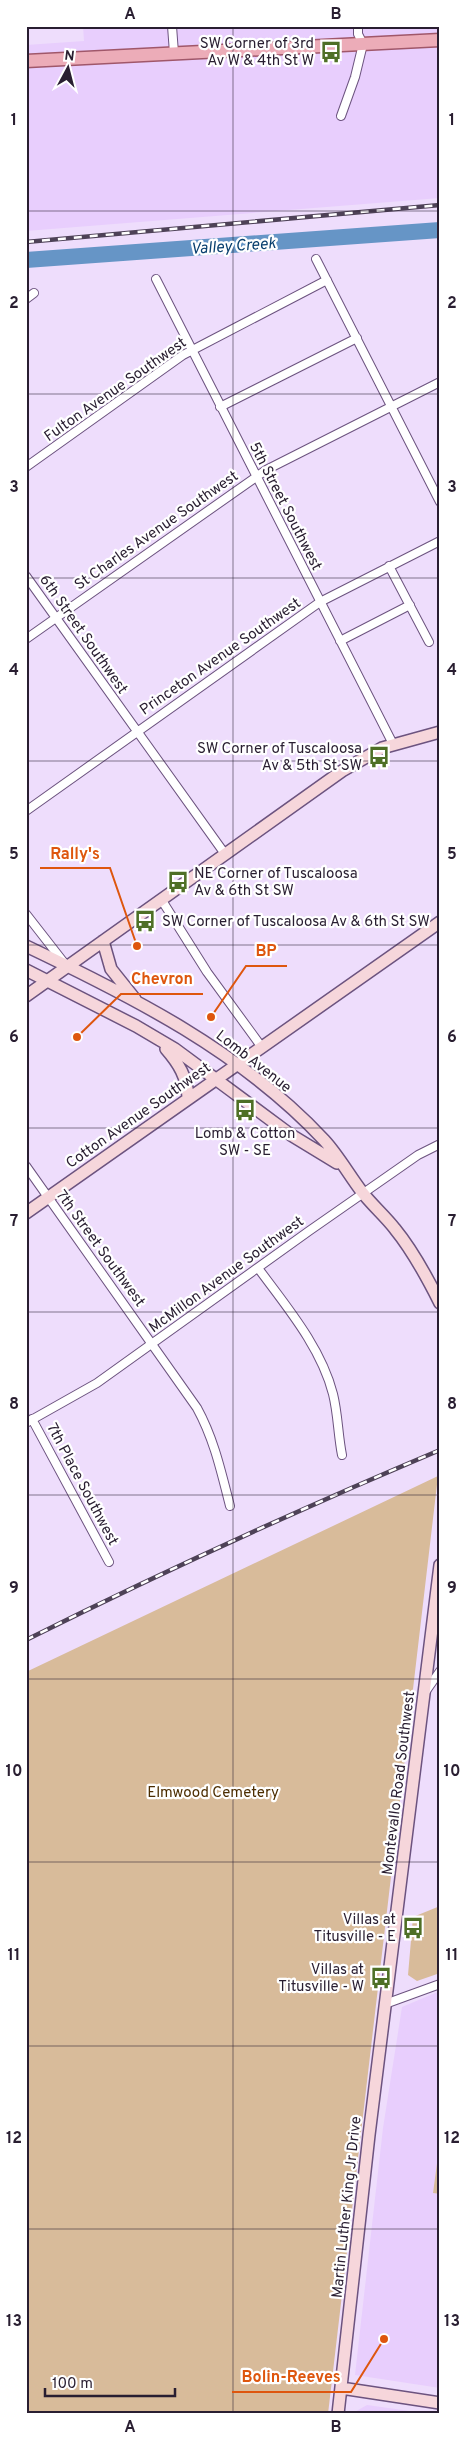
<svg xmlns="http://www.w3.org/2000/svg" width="466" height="2440" viewBox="0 0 466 2440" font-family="Overpass,sans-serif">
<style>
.built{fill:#e8cefd}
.green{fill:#d8bb9a}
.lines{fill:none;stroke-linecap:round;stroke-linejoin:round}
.river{stroke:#6695c6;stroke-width:16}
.street-casing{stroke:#6c537f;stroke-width:10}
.secondary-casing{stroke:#6c537f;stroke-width:14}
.primary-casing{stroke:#a0576a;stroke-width:15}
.street{stroke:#fff;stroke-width:8}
.secondary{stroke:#f6d6db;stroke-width:11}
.primary{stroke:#ecacb8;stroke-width:12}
.rail-casing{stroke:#4e4257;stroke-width:4.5}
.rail{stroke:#fff;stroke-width:2.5;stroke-dasharray:8;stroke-linecap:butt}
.grid{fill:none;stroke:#291e31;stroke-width:1;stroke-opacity:0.55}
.labels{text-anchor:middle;stroke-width:4.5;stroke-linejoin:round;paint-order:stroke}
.poi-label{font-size:15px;fill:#291e31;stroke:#fff;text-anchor:end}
.street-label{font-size:15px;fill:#291e31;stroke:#fff}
.park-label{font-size:15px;fill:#4c2d00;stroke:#fff}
.water-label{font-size:16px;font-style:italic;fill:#0a406f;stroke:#fff}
.leader{fill:none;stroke:#de560e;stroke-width:2}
.callout-dot{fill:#de560e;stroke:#fff;stroke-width:2}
.callout-label{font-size:16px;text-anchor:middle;font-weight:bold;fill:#de560e;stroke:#fff;stroke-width:4.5;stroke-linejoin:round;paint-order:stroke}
.neatline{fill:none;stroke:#291e31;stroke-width:2}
.grid-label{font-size:16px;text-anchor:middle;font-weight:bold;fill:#291e31}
</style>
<rect width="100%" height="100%" fill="#eeddfc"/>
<path class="built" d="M83,26H440V198L26,231V45L84,41Z
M440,1991V2141L433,2193L440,2194V2388L355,2375L383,2128L402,2007Z
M367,2405L424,2413L432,2414H351Z"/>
<path class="green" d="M438,1476L328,2414H26V1672Z
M440,1906V1973L417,1981L408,1975L413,1917Z
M440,2141V2194L433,2193Z"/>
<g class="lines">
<path class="river" d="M26,260L440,230"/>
<g class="street-casing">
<path id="street" d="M172,26L174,53
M341,116L355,77L363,44L358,34V26
M316,259L440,502
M156,279L393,744
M26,299L34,293
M220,407L357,338
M26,467L183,355L327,280
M389,566L429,642
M26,576L225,854
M26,639L266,470L440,382
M340,641L410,605
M26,811L320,602L440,541
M161,899L207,972L261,1046
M26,914L65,964
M26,1166L197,1408C214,1439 221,1471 230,1506
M258,1268C286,1306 321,1347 333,1394C338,1414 338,1435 342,1455
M32,1419L109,1562
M26,1423L97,1383L309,1231L418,1155L440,1144
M426,1691L440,1671
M385,2004L440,1984"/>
</g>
<g class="secondary-casing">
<path id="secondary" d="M103,941L111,969L135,999
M26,946C133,997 242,1052 324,1140C338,1155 349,1175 362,1192C372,1205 385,1216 395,1229C413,1251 427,1277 440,1303
M26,970L136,1026L175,1049L291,1135L337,1163
M26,996L342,771L382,748L440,732
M166,1049C179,1064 187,1077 188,1097
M26,1213L440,922
M341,2388L440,2403
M338,2414L369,2135L440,1565"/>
</g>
<g class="primary-casing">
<path id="primary" d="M26,61L440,40"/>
</g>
<use href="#street" class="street"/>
<use href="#secondary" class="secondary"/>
<use href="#primary" class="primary"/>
<g class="rail-casing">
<path id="rail" d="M26,242L440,205
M26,1640C162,1572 300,1509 440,1450"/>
</g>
<use href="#rail" class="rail"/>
</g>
<path class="grid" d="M233,26V2414M26,211H440M26,394H440M26,578H440M26,761H440M26,945H440M26,1128H440M26,1312H440M26,1495H440M26,1679H440M26,1862H440M26,2046H440M26,2229H440"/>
<defs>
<g id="bus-bare" transform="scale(1.725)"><path d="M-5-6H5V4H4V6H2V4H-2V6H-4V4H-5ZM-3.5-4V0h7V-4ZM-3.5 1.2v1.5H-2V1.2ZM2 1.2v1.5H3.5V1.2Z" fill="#4e6f26" stroke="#fff" stroke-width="2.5" paint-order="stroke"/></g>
</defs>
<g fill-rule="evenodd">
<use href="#bus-bare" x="331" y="52"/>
<use href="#bus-bare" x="379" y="757"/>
<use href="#bus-bare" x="178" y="882"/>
<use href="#bus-bare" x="145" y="921"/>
<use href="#bus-bare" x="245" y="1110"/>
<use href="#bus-bare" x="413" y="1928"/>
<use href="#bus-bare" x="381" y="1978"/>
</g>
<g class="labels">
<g class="poi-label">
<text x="314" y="48">SW Corner of 3rd<tspan x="314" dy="17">Av W &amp; 4th St W</tspan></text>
<text x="362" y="753">SW Corner of Tuscaloosa<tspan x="362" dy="17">Av &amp; 5th St SW</tspan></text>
<text x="194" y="878" text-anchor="start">NE Corner of Tuscaloosa<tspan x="194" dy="17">Av &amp; 6th St SW</tspan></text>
<text x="162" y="926" text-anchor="start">SW Corner of Tuscaloosa Av &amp; 6th St SW</text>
<text x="245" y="1138" text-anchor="middle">Lomb &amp; Cotton<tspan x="245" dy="17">SW - SE</tspan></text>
<text x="396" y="1924">Villas at<tspan x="396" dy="17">Titusville - E</tspan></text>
<text x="364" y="1974">Villas at<tspan x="364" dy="17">Titusville - W</tspan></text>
</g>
<g class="street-label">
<text transform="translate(115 389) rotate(-35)" y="5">Fulton Avenue Southwest</text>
<text transform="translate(286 506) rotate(63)" y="5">5th Street Southwest</text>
<text transform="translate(156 530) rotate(-35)" y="5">St Charles Avenue Southwest</text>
<text transform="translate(84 634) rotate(55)" y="5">6th Street Southwest</text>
<text transform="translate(220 656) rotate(-35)" y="5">Princeton Avenue Southwest</text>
<text transform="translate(254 1061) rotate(38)" y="5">Lomb Avenue</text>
<text transform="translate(138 1115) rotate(-35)" y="5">Cotton Avenue Southwest</text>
<text transform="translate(101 1248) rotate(54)" y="5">7th Street Southwest</text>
<text transform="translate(226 1274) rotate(-36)" y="5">McMillon Avenue Southwest</text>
<text transform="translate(83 1484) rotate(62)" y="5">7th Place Southwest</text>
<text transform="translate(398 1783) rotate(-83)" y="5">Montevallo Road Southwest</text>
<text transform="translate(346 2207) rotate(-84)" y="5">Martin Luther King Jr Drive</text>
</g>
<g class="park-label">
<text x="213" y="1797">Elmwood Cemetery</text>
</g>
<g class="water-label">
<text transform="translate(233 245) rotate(-4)" y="6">Valley Creek</text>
</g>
</g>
<path class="leader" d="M137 946L110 868H40M211 1017L246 966H287M77 1037L121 994H203M384 2339L351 2392H232"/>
<g class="callout-dot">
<circle cx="137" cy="946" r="5"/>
<circle cx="211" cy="1017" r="5"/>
<circle cx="77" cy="1037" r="5"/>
<circle cx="384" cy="2339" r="5"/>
</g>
<g class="callout-label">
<text x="75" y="859">Rally's</text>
<text x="266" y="956">BP</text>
<text x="162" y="984">Chevron</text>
<text x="291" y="2382">Bolin-Reeves</text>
</g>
<rect width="466" height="2440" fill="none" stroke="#ffffff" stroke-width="55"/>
<g transform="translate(68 68) rotate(7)" stroke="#ffffff" stroke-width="4" paint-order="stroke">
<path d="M0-4L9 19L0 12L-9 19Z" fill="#291e31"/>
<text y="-8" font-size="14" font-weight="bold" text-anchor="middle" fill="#291e31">N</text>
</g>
<path d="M45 2388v8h130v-8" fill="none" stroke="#291e31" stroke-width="2.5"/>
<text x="52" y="2388" font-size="15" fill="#291e31" stroke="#ffffff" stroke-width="4" paint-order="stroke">100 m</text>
<rect x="28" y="28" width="410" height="2384" class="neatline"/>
<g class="grid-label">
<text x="130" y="19">A</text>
<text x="336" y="19">B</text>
<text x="14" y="125">1</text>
<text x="452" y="125">1</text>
<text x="14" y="308">2</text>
<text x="452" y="308">2</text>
<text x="14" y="492">3</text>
<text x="452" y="492">3</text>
<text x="14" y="675">4</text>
<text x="452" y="675">4</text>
<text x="14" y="859">5</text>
<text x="452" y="859">5</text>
<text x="14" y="1042">6</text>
<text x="452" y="1042">6</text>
<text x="14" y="1226">7</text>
<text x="452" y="1226">7</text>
<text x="14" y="1409">8</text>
<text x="452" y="1409">8</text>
<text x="14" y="1593">9</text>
<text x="452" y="1593">9</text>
<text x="14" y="1776">10</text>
<text x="452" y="1776">10</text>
<text x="14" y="1960">11</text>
<text x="452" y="1960">11</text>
<text x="14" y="2143">12</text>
<text x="452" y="2143">12</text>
<text x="14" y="2326">13</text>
<text x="452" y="2326">13</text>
<text x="130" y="2432">A</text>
<text x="336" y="2432">B</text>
</g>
</svg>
